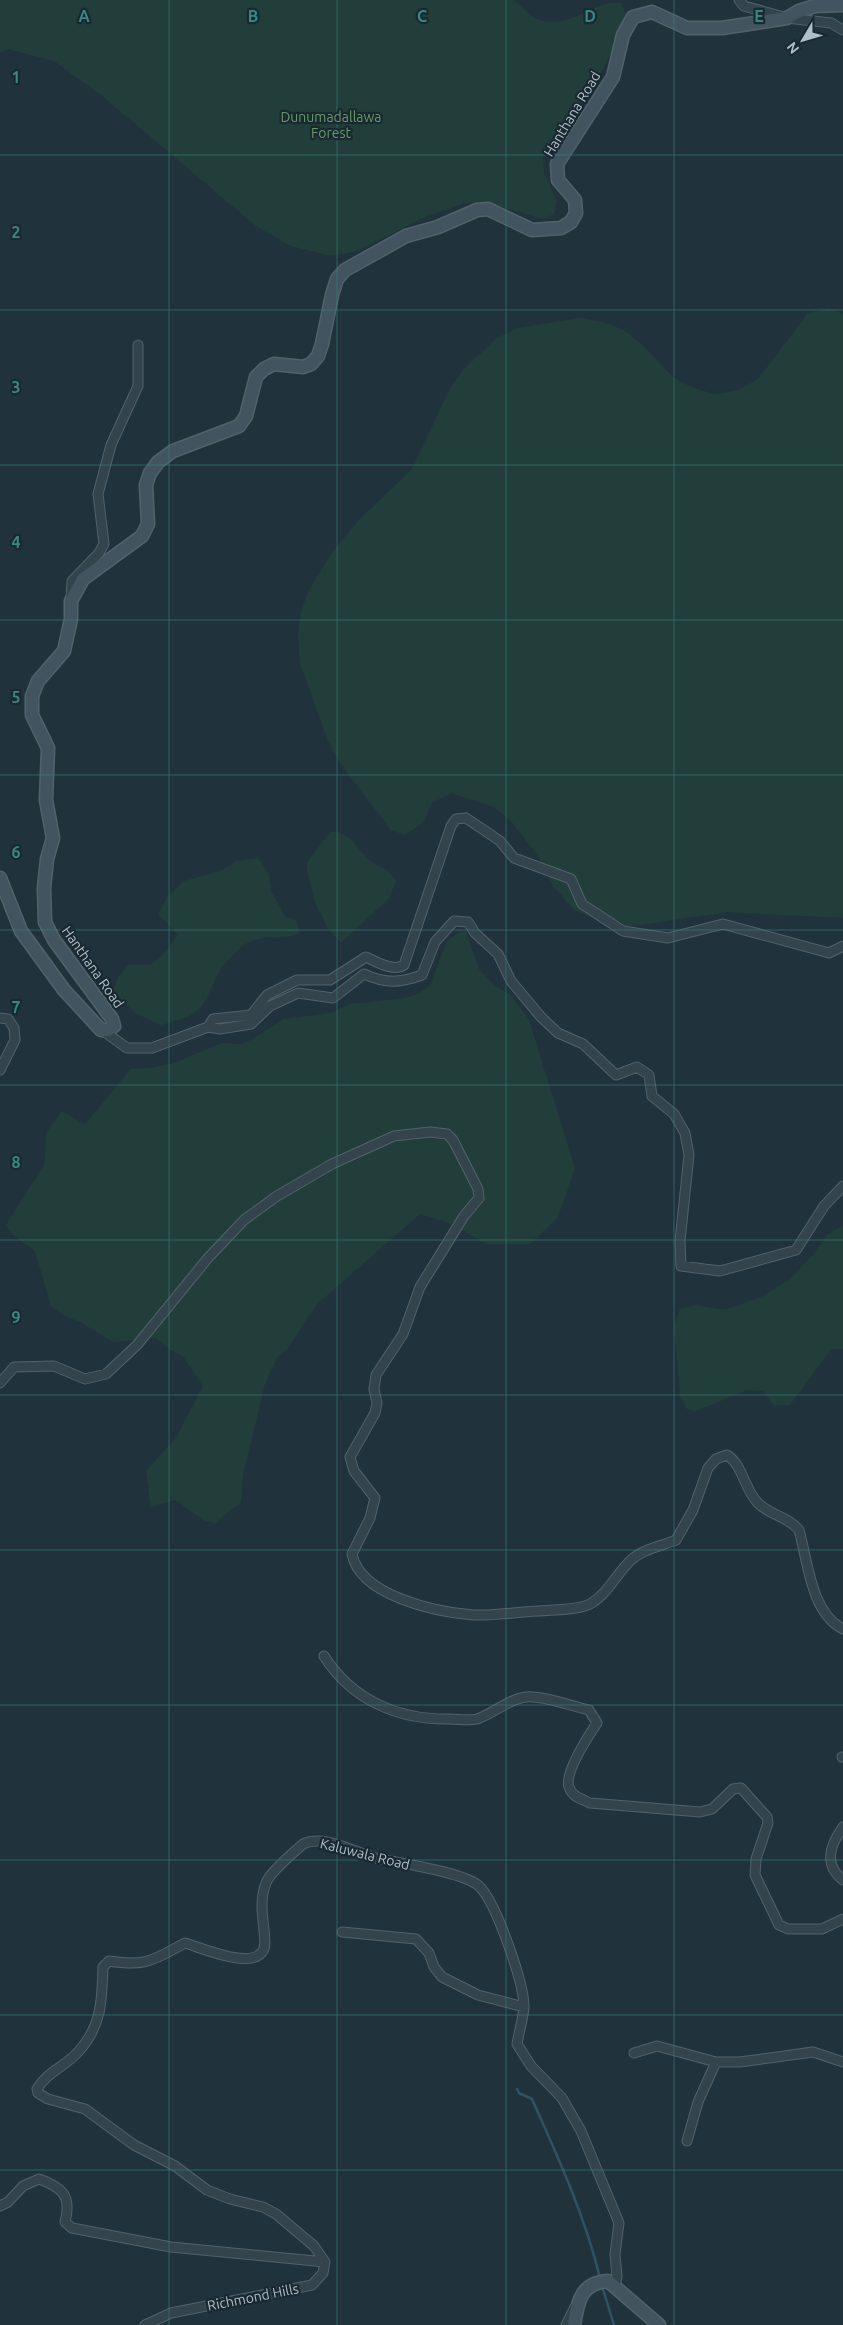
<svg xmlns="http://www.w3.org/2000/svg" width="843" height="2325" viewBox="0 0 843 2325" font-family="Ubuntu,sans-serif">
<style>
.green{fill:#223e3a}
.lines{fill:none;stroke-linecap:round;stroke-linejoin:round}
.stream{stroke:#315263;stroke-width:2.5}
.street-casing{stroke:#52626a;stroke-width:11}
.secondary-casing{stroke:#52626a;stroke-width:15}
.street{stroke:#34444d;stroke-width:9}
.secondary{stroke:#425460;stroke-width:12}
.grid{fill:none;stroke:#378884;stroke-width:1;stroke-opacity:0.55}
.labels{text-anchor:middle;stroke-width:4.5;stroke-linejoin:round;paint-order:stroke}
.street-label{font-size:14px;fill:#afbfc8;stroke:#1a2931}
.park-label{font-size:14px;fill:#659b64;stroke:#1a2931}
.grid-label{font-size:16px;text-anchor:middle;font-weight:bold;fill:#378884;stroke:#1a2931;stroke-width:4.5;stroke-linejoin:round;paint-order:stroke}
</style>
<rect width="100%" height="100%" fill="#20333d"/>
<path class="green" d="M0,0H514C521,6 529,16 538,19C568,32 591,0 621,3L626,15L612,51L599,76L543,156L544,173L557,201L554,214L543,219L488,203H465L425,217L357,251L331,256L291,246L256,226L100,94L54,61L8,49L0,52Z
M829,308L843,314V918L727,912L640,925L616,927L575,910L553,886L538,856L511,821L494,807L451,793L432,803L423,823L405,835L391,830L339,762L328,741L300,663L298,634L301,612L308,592L331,554L358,521L412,469L450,388L464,369L497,338L517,328L580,318L603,322L624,330L642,345L673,377L693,388L715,394L739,390L758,379L808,313Z
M330,832C348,830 356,848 368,859C380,870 386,864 396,881L389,898L341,943L329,930L315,903L307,869V863Z
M258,858L269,874L271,891L285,916L296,920L300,933C283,941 265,932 244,945C236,951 223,965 218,974C210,988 207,1006 191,1015C182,1020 171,1022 161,1025L135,1013L113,991L119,976L128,965H150L162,956L178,935L158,914L169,895L184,881L220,871L236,861Z
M461,931L466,932L479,969L494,985L512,996L529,1020L575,1168L558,1217L530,1244H486L449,1223L420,1214L316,1305L287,1349L277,1357L265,1384L243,1475L241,1502L215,1523L203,1520L176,1500L151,1507L146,1471L176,1438L203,1386L183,1356L170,1350L156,1338L113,1342L80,1322L63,1315L51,1306L35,1251L13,1235L6,1225L45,1163L46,1133L61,1112C72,1113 76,1123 86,1123L131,1069L150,1068L174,1063L222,1043L239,1044L249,1041L284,1019L331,1013L350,1004L405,998L417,994L430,986L447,941Z
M843,1226V1349H831L790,1405L774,1406L763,1391L747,1390L696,1411L687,1409L680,1396L674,1325L680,1309L697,1305L725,1310L761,1297L789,1280L812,1256L827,1235Z"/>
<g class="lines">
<path class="stream" d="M517,2089L519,2093L532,2099C558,2157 585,2216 600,2278
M602,2286L614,2325"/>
<g class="street-casing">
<path id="street" d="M739,0L744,6L787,18L831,23L843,30
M71,598L72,581L99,553L104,544L98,494L111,445L138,386V345
M843,946L829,953L723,924L668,938L623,931L582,904L571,879L514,858L500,841L466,818L456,819L451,826L404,965C393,972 377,962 366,957L330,980H297L267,995L251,1015L213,1019L208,1027L220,1029L251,1024L270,1006L298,993L333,998L364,974C386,984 400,983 422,975L435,942L454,921L468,922L475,933L498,954L511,981L541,1017L558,1033L583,1044L616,1075L637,1067L649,1075L652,1096L674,1114L685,1133L689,1155L680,1241L681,1266L720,1271L796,1250L824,1206L843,1186
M0,1018L8,1019L14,1028L15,1040L0,1070
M102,1030L127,1048H152L208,1027
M0,1383L14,1367L54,1366L85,1379L106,1374L137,1345L208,1258L244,1220L277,1196L332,1164L394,1136L430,1132L447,1134L453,1140L478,1189L479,1198L464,1216L420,1287L403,1334L376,1375L374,1389L377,1403L375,1413L350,1457L354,1471L375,1498L370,1518L352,1554C360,1596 436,1612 473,1615C494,1616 516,1612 537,1611C550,1610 579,1610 590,1604C608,1594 616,1574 631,1560C643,1549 661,1546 676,1540L693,1510L708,1468L716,1459L727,1455C743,1465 744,1489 758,1503C771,1516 786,1515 799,1530C808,1562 811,1613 843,1629
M324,1656C352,1700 398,1720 450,1719C458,1719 469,1721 477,1719C495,1713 513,1695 533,1697C551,1698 571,1706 589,1710L597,1723C589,1735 564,1773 569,1787C572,1797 582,1799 590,1803L700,1812L712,1809L733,1789L741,1788L767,1817L768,1823L756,1859L755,1875L779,1925L788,1929H822L843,1919
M842,1757H843
M843,1827C830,1845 823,1864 843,1880
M342,1932L416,1939L429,1953L434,1967L442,1977L478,1995L524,2007
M634,2053L657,2046L716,2062H740L813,2052L843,2062
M687,2141L698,2102L716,2062
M0,2206L8,2202L23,2186L39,2179C62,2187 72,2196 65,2222L72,2228L171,2247L325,2262
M145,2325L171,2313L312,2285L323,2273L325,2262L314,2246L276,2214L263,2207L230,2199L207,2190L175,2166L134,2145L85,2109L48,2099L38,2093L37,2089C47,2072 66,2066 79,2051C102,2025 102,1999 103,1967L109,1961C147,1967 153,1960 185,1943C202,1948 250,1969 262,1952C267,1946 264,1936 264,1929C262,1914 260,1898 266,1883C270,1872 293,1853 303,1844C324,1834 354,1852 376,1858C399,1863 463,1872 479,1886C496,1902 524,1983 524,2007C523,2019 519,2032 517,2044L531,2066L562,2098L581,2131L619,2223L615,2254L617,2277L615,2286
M566,2325L575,2307"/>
</g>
<g class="secondary-casing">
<path id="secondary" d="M0,878L21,931L64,990L101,1030H108L114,1026L112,1019L54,940L45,922L44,888L47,859L53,838L46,800L48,748L32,715V696L38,681L64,651L71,619V601L83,579L142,536L148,524L146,485L150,473L158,462L173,451L239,426L246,416L256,377L264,369L274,364L303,367L311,364L318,356L322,344L332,295L337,279L345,270L406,236L438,227L477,210L488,209L532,230L561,228L571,222L576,213L575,200L558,180L557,164L613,77L623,35L633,17L652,12L687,28H722L787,18L799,11L815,6L843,5
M574,2325C578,2302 580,2283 608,2281L659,2325"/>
</g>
<use href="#street" class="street"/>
<use href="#secondary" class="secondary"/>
</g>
<path class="grid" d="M169,0V2325M337,0V2325M506,0V2325M674,0V2325M0,155H843M0,310H843M0,465H843M0,620H843M0,775H843M0,930H843M0,1085H843M0,1240H843M0,1395H843M0,1550H843M0,1705H843M0,1860H843M0,2015H843M0,2170H843"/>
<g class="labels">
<g class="street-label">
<text transform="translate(572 114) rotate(-59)" y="5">Hanthana Road</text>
<text transform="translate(93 967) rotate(55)" y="5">Hanthana Road</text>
<text transform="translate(365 1854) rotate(14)" y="5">Kaluwala Road</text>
<text transform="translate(253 2297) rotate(-11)" y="5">Richmond Hills</text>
</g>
<g class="park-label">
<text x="331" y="122">Dunumadallawa<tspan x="331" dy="16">Forest</tspan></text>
</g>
</g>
<g class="grid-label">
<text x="84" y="22">A</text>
<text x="253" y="22">B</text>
<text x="422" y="22">C</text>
<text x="590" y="22">D</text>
<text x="759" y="22">E</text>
<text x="16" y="83">1</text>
<text x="16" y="238">2</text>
<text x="16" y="393">3</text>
<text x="16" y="548">4</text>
<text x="16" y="703">5</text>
<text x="16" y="858">6</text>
<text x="16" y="1013">7</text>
<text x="16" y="1168">8</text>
<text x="16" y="1323">9</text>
</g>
<g transform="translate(803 40) rotate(232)" stroke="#1a2931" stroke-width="4" paint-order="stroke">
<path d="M0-4L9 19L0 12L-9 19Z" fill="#afbfc8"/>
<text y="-8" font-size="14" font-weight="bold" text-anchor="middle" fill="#afbfc8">N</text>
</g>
</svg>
